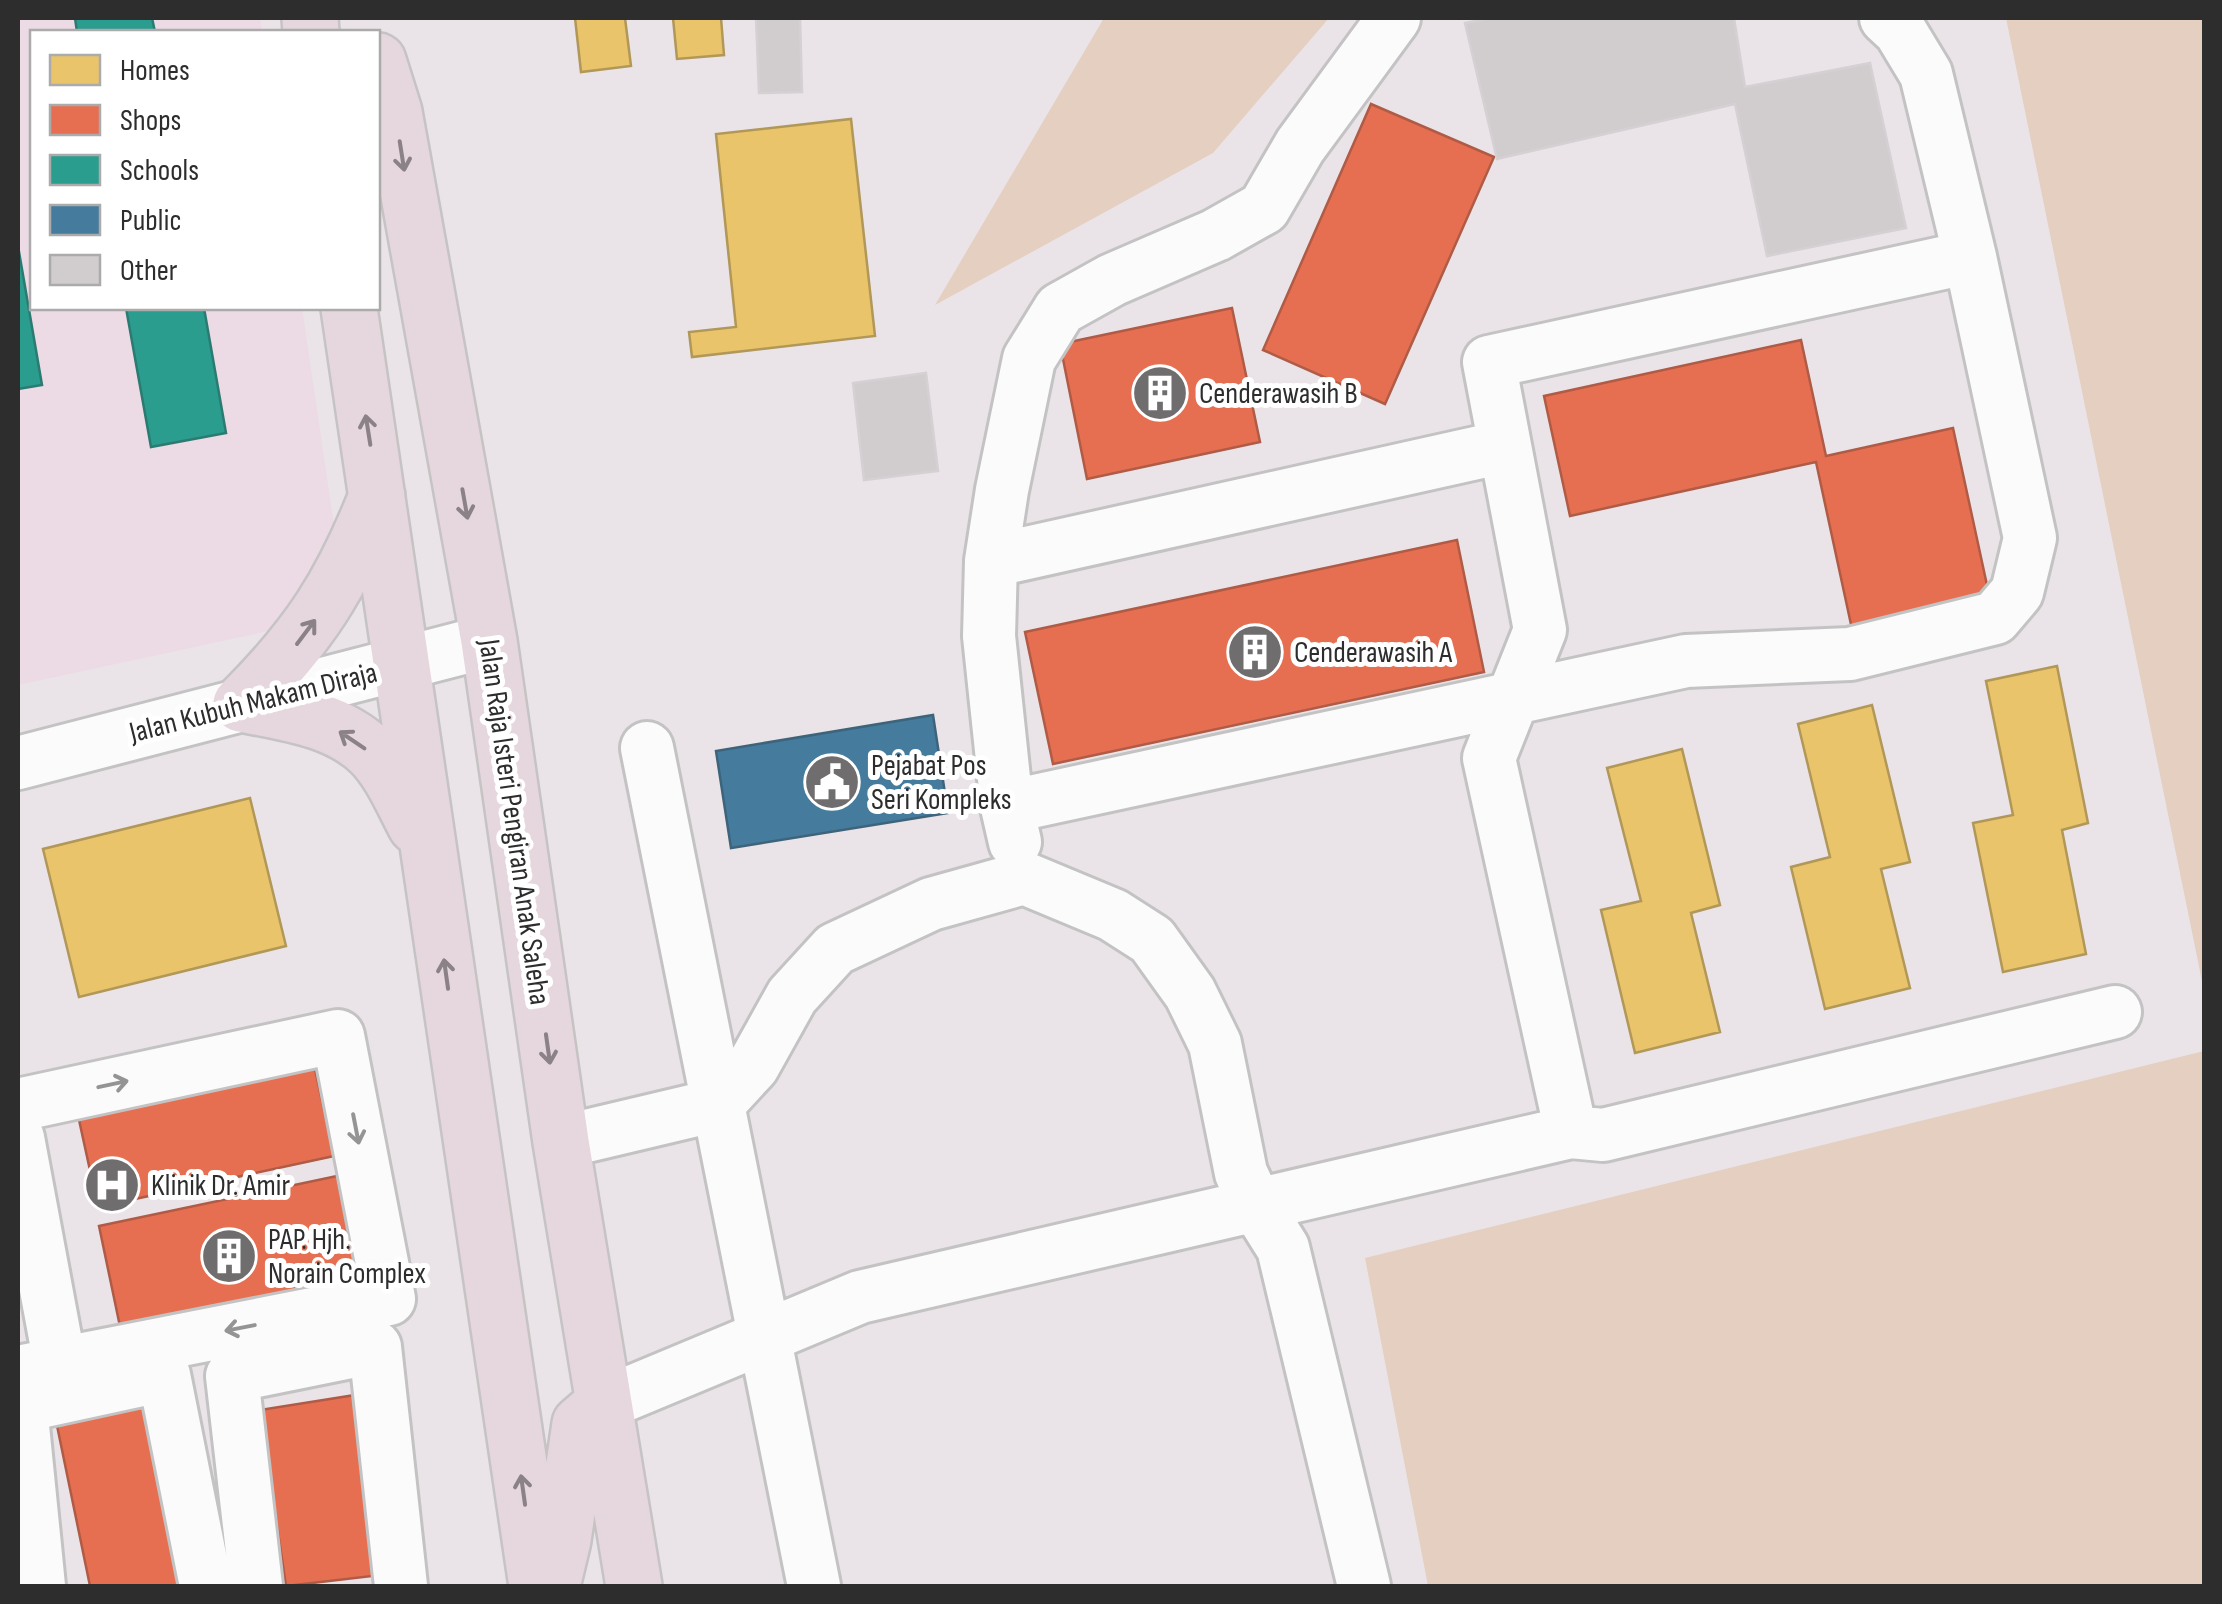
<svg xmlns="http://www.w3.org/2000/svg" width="2222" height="1604" viewBox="0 0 2222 1604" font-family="'Sofia Sans Condensed',sans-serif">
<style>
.education{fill:#ecdae4}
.green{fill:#e4cfc1}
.homes{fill:#e9c46a;stroke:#b19758;stroke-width:2.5}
.shops{fill:#e76f51;stroke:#af5b46;stroke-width:2.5}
.schools{fill:#2a9d8f;stroke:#2b7b72;stroke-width:2.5}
.public{fill:#457b9d;stroke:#3e647b;stroke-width:2.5}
.building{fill:#d1cdcf;stroke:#d5d0d3;stroke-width:2.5}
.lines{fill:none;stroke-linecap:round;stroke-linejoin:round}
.minor-casing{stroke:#c4c3c4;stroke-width:58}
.major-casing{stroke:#c6c3c5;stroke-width:60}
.minor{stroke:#fcfbfc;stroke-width:52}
.major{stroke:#e6d6de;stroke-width:55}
.oneway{stroke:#8a8286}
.oneway2{stroke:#949494}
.labels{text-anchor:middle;stroke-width:10;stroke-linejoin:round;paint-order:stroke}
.poi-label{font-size:30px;fill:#2d2d2d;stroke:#fff;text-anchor:start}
.street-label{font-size:30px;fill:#2d2d2d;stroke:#fff}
</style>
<rect width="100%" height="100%" fill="#eae4e8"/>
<path class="education" d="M18,18H260L262,32H32V308H302L347,614L18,685Z"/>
<path class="green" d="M1104,18H1329L1213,153L935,305Z
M2006,18H2204V991Z
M2204,1051V1586H1428L1365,1258Z"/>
<path class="homes" d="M575,18H625L631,66L581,72Z
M673,18H721L724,55L677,59Z
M851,119L875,336L692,357L689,332L736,327L716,134Z
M2057,666L2088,823L2062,830L2086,954L2003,972L1973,823L2013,815L1986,681Z
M1872,705L1910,862L1881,869L1910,988L1825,1009L1791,867L1830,857L1798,724Z
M1682,749L1720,905L1691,913L1720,1032L1635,1053L1601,910L1641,901L1607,768Z
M250,798L286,946L79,997L43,849Z"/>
<path class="shops" d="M1371,104L1494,157L1385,404L1263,350Z
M1232,308L1260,442L1087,479L1060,344Z
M1801,340L1826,456L1953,428L1990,599L1852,629L1816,462L1570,516L1544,396Z
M1457,540L1484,672L1053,764L1025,632Z
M310,1046L334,1156L98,1207L74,1097Z
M337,1176L359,1285L122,1336L99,1226Z
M154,1390L193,1586H90L54,1411Z
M355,1395L381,1575L286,1586L260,1410Z"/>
<path class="schools" d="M75,18H152L155,32H77Z
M18,246L42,385L18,389Z
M126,308H204L226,433L151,447Z"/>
<path class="public" d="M933,715L948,813L731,848L716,751Z"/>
<path class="building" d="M756,18H800L802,92L759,93Z
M1492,18H1734L1745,87L1870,63L1906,228L1767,256L1735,104L1497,159L1465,23Z
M926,373L938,471L864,480L853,383Z"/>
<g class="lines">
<g class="minor-casing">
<path id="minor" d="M991,561L1503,447
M647,748L814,1586
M18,763L489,641
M1007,807L1686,661L1850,654L1995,618L2017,592L2030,538L1970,257L1926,74L1900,31L1886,18
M1015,842L1007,807L989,636L991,561L1002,490L1029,359L1060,309L1112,280L1216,235L1264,208L1300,146L1394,18
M18,1105L338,1036L389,1299L18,1372
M1571,1132L1489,758L1540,630L1489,362L1970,257
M18,1138L60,1364
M561,1142L717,1105L753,1066L792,996L835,949L931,904L1024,878L1113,915L1152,940L1190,993L1215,1044L1241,1173L1256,1205L1283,1248L1364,1586
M603,1404L860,1297L1571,1132L1603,1135L2115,1012
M39,1586L21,1406L164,1375L206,1586
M256,1586L232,1376L375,1347L401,1586"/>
</g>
<g class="major-casing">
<path id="major" d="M310,18L311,32
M378,61L394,112L489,641L561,1142L634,1586
M349,308L537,1586
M241,704C309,636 342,585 377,496
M241,704C286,713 337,719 371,752C391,772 403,802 416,826
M552,1586L563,1540L580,1424L603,1404"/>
</g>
<use href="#minor" class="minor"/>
<use href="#major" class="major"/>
</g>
<defs><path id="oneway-shaft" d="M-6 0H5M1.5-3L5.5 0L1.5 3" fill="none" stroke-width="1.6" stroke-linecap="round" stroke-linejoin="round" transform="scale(2.5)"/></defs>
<g class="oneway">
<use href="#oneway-shaft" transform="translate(402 156) rotate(81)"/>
<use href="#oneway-shaft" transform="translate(368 430) rotate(-99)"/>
<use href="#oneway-shaft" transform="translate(465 504) rotate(80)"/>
<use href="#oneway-shaft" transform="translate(306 632) rotate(-53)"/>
<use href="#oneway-shaft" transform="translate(352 740) rotate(-146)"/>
<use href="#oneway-shaft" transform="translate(446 974) rotate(-98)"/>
<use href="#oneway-shaft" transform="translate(548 1049) rotate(82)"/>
<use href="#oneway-shaft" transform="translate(523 1490) rotate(-98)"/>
</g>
<g class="oneway2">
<use href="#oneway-shaft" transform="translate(113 1084) rotate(-12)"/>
<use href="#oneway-shaft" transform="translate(356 1129) rotate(79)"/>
<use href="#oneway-shaft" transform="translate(240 1328) rotate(169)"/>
</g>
<defs>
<g id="building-disc" transform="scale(2.875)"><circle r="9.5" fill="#6f6d6e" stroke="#fff"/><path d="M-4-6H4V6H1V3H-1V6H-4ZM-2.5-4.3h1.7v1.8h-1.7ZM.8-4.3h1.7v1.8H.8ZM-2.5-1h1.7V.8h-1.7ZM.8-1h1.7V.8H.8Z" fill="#fff"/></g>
<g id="civic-disc" transform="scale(2.875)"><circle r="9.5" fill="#6f6d6e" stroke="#fff"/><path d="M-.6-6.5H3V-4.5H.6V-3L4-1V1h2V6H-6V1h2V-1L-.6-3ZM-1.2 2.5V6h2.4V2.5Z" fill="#fff"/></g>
<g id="hospital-disc" transform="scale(2.875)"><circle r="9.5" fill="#6f6d6e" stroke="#fff"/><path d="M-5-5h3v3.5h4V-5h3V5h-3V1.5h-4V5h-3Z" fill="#fff"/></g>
</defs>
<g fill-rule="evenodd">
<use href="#building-disc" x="1160" y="393"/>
<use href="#building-disc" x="1255" y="652"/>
<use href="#civic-disc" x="832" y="782"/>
<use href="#hospital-disc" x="112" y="1185"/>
<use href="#building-disc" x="229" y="1256"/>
</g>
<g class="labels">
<g class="poi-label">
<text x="1199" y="403">Cenderawasih B</text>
<text x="1294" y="662">Cenderawasih A</text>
<text x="871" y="775">Pejabat Pos<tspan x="871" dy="34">Seri Kompleks</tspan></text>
<text x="151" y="1195">Klinik Dr. Amir</text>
<text x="268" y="1249">PAP. Hjh.<tspan x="268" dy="34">Norain Complex</tspan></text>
</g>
<g class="street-label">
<text transform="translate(253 702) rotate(-14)" y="10">Jalan Kubuh Makam Diraja</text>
<text transform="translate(515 822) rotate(82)" y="10">Jalan Raja Isteri Pengiran Anak Saleha</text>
</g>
</g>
<rect width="2222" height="1604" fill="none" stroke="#2d2d2d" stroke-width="40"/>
<rect x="30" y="30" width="350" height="280" fill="#ffffff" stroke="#ababab" stroke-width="2.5"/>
<rect x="50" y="55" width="50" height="30" fill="#e9c46a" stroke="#ababab" stroke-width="2.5"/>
<text x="120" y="80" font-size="30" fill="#2d2d2d">Homes</text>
<rect x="50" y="105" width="50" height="30" fill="#e76f51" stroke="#ababab" stroke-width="2.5"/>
<text x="120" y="130" font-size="30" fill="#2d2d2d">Shops</text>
<rect x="50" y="155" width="50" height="30" fill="#2a9d8f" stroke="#ababab" stroke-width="2.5"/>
<text x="120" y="180" font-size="30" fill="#2d2d2d">Schools</text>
<rect x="50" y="205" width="50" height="30" fill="#457b9d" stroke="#ababab" stroke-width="2.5"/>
<text x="120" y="230" font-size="30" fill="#2d2d2d">Public</text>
<rect x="50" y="255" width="50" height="30" fill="#d1cdcf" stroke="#ababab" stroke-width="2.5"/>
<text x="120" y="280" font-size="30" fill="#2d2d2d">Other</text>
</svg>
